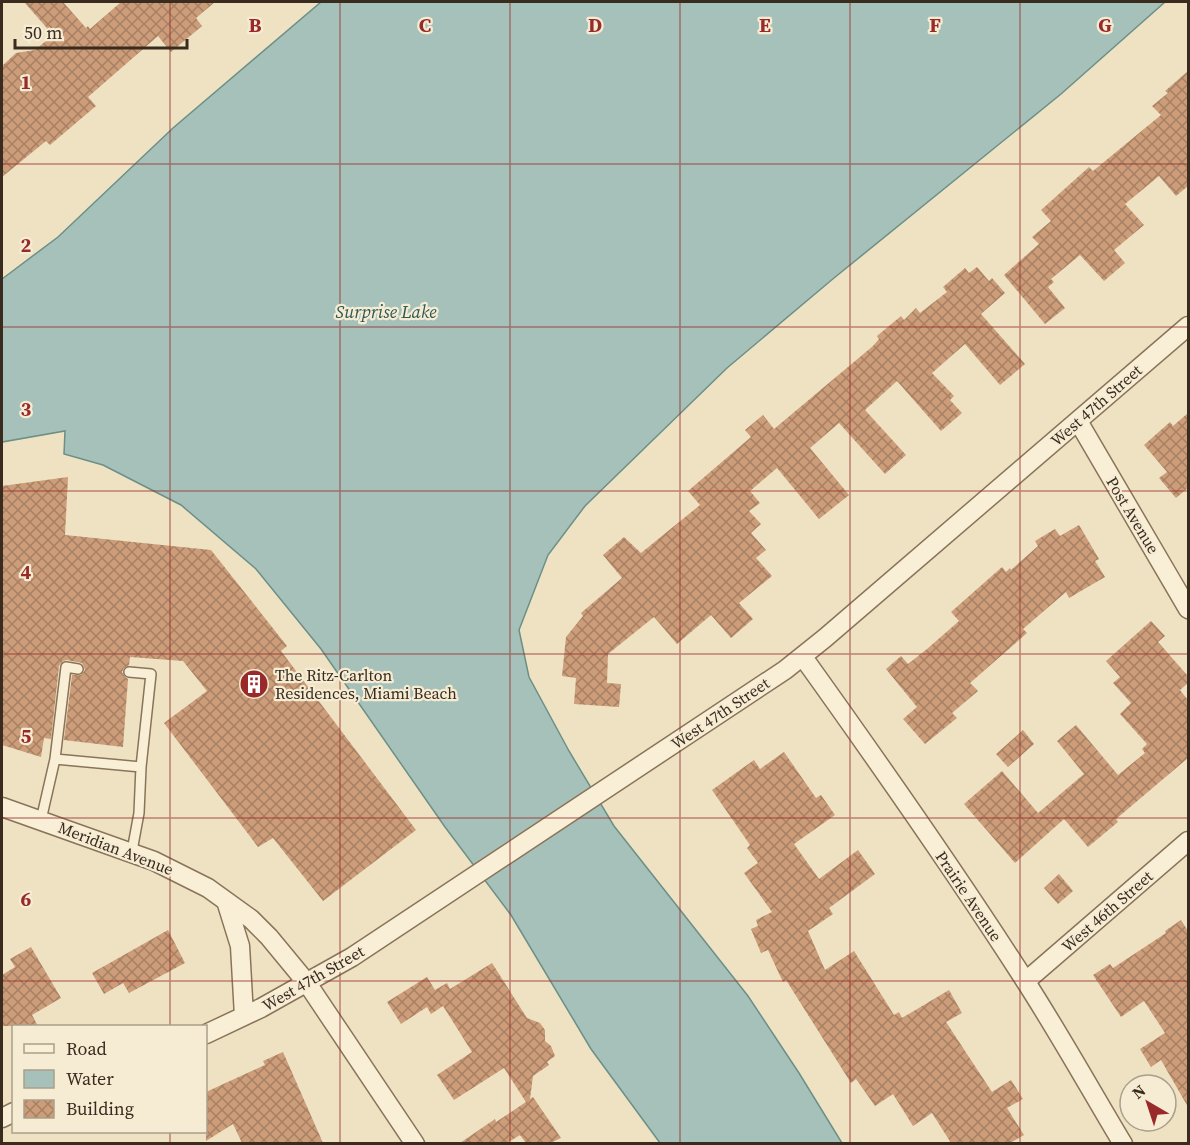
<svg xmlns="http://www.w3.org/2000/svg" width="1190" height="1145" viewBox="0 0 1190 1145" font-family="'Source Serif 4',serif">
<style>
.water{fill:#a5c1b9;stroke:#6c8f87;stroke-width:1.5}
.building{fill:url(#building-cross-hatch)}
.lines{fill:none;stroke-linecap:round;stroke-linejoin:round}
.lane-casing{stroke:#89745a;stroke-width:12}
.street-casing{stroke:#89745a;stroke-width:21}
.lane{stroke:#f9efd7;stroke-width:9}
.street{stroke:#f9efd7;stroke-width:18}
.grid{fill:none;stroke:#982b2a;stroke-width:1.5;stroke-opacity:0.55}
.labels{text-anchor:middle;stroke-width:4.5;stroke-linejoin:round;paint-order:stroke}
.street-label{font-size:16px;fill:#392b1e;stroke:#f6ecd3}
.poi-label{font-size:16px;fill:#392b1e;stroke:#f6ecd3;text-anchor:start}
.water-label{font-size:18px;font-style:italic;fill:#2d5856;stroke:#f6ecd3}
.grid-label{font-size:20px;text-anchor:middle;font-weight:bold;fill:#982b2a;stroke:#f6ecd3;stroke-width:4.5;stroke-linejoin:round;paint-order:stroke}
</style>
<defs>
<pattern id="building-cross-hatch" width="8" height="8" patternUnits="userSpaceOnUse" patternTransform="scale(1.5)"><rect width="8" height="8" fill="#cd9d79"/><path d="M0 0l8 8M0 8l8-8" fill="none" stroke="#a78063"/></pattern>
</defs>
<rect width="100%" height="100%" fill="#eee2c3"/>
<path class="water" d="M321,2H1165L1061,94L834,278L727,368L585,506L548,555L519,630L529,677L569,751L614,826L748,996L799,1073L842,1143H660L591,1049L511,915L445,827L321,649L256,569L181,505L103,465L64,454L65,431L2,442V279L58,237L173,128Z"/>
<path class="building" d="M24,2H63L86,28L88,26L90,29L121,2H215L196,18L202,26L171,52L158,36L88,97L96,106L50,145L46,141L2,177V66L16,53L35,50L53,35Z
M1188,71V186L1176,196L1159,176L1125,204L1144,225L1114,250L1125,263L1104,281L1080,255L1051,279L1054,282L1048,287L1065,308L1045,324L1004,275L1039,244L1032,237L1051,221L1041,210L1089,167L1093,171L1161,115L1152,106L1168,93L1165,91Z
M977,267L989,281L992,278L1005,293L981,314L1025,364L1000,385L965,344L932,373L954,396L950,400L962,413L941,431L897,381L865,410L906,455L885,474L839,423L810,448L849,495L819,519L777,468L750,491L760,503L749,511L761,524L751,533L766,550L756,558L772,576L739,603L753,619L731,638L711,615L677,644L654,617L608,654L607,683L621,684L619,707L574,704L576,678L562,676L566,637L583,616L581,613L622,578L603,555L624,537L641,553L700,505L688,491L751,437L745,430L763,415L774,429L873,346L879,339L877,336L901,316L904,320L916,308L920,313L947,292L943,287L965,268L969,273Z
M1188,413V488L1176,498L1159,478L1167,472L1144,445L1170,422L1173,426Z
M68,477L65,535L211,550L287,646L281,651L416,830L323,901L273,838L258,847L164,723L207,691L183,661L130,657L129,665L124,668L122,672L125,677L128,679L123,747L64,740L72,675H81L85,670L82,663L67,660L63,661L59,666L51,739L44,738L41,757L2,745V486Z
M1079,525L1099,559L1095,561L1105,577L1069,598L1066,592L1023,629L1027,633L970,683L978,691L952,713L957,718L925,744L903,719L917,707L886,669L901,656L908,664L927,649L959,621L951,612L1002,567L1006,572L1010,568L1011,570L1038,546L1035,541L1055,529L1060,536Z
M1151,621L1165,636L1158,642L1188,676V683L1180,690L1188,700V758L1116,819L1118,822L1088,847L1064,819L1015,863L964,804L1002,771L1038,813L1084,774L1057,741L1076,725L1118,775L1145,753L1142,749L1147,744L1120,714L1131,703L1113,683L1120,677L1106,661Z
M1023,730L1034,744L1008,767L996,754Z
M784,752L816,798L821,795L835,815L794,844L819,879L858,850L875,874L829,908L833,914L808,931L825,970L854,951L894,1015L899,1012L902,1018L949,990L962,1013L946,1022L992,1092L1011,1080L1023,1099L1007,1108L1024,1135L1010,1143H951L932,1113L913,1126L893,1094L875,1106L856,1079L851,1083L786,980L783,982L768,950L761,953L751,929L758,926L756,920L772,912L744,873L758,863L747,848L750,845L712,790L754,760L760,769Z
M1059,874L1073,891L1058,904L1044,888Z
M1181,920L1188,931V1107L1161,1060L1151,1067L1140,1049L1165,1033L1144,1001L1121,1017L1093,975L1110,964L1113,968L1166,933L1165,931Z
M168,930L185,963L129,993L123,983L104,994L92,973Z
M31,947L61,998L32,1015L38,1026H2V975L15,967L10,959Z
M492,963L527,1018L540,1023L545,1030V1041L551,1046L555,1056L547,1062L549,1065L533,1076L530,1099L533,1097L561,1138L550,1143H526L520,1135L507,1143H460L495,1119L496,1122L526,1102L504,1068L454,1100L437,1075L472,1052L443,1006L431,1014L427,1007L401,1024L387,1002L427,977L435,990L447,983L450,989Z
M283,1052L323,1143H242L233,1124L206,1141V1092L265,1065L263,1061Z"/>
<g class="lines">
<g class="lane-casing">
<path id="lane" d="M129,672L151,674L141,767L139,813L132,851
M55,759L141,767
M41,820L55,759L66,667L78,669"/>
</g>
<g class="street-casing">
<path id="street" d="M1078,421L1188,609
M803,657C879,763 954,870 1024,979C1059,1033 1090,1089 1123,1144
M2,807L154,861L208,888L251,919L269,937L307,983L415,1144
M226,901L240,946L244,1016
M1026,981L1188,841
M206,1034L261,1008L352,957L785,670L825,638L1188,326
M2,1118L14,1112"/>
</g>
<use href="#lane" class="lane"/>
<use href="#street" class="street"/>
</g>
<path class="grid" d="M170,2V1026M340,2V1144M510,2V1144M680,2V1144M850,2V1144M1020,2V1144M2,164H1188M2,327H1188M2,491H1188M2,654H1188M2,818H1188M2,981H1188M170,1132V1144"/>
<defs>
<g id="building-disc" transform="scale(1.5)"><circle r="9.5" fill="#982b2a" stroke="#f6ecd3"/><path d="M-4-6H4V6H1V3H-1V6H-4ZM-2.5-4.3h1.7v1.8h-1.7ZM.8-4.3h1.7v1.8H.8ZM-2.5-1h1.7V.8h-1.7ZM.8-1h1.7V.8H.8Z" fill="#fff"/></g>
</defs>
<g fill-rule="evenodd">
<use href="#building-disc" x="254" y="684"/>
</g>
<g class="labels">
<g class="street-label">
<text transform="translate(1096 405) rotate(-41)" y="6">West 47th Street</text>
<text transform="translate(1133 515) rotate(59)" y="6">Post Avenue</text>
<text transform="translate(720 713) rotate(-34)" y="6">West 47th Street</text>
<text transform="translate(116 848) rotate(21)" y="6">Meridian Avenue</text>
<text transform="translate(969 896) rotate(56)" y="6">Prairie Avenue</text>
<text transform="translate(1107 911) rotate(-41)" y="6">West 46th Street</text>
<text transform="translate(313 978) rotate(-30)" y="6">West 47th Street</text>
</g>
<g class="poi-label">
<text x="275" y="681">The Ritz-Carlton<tspan x="275" dy="18">Residences, Miami Beach</tspan></text>
</g>
<g class="water-label">
<text x="386" y="318">Surprise Lake</text>
</g>
</g>
<g class="grid-label">
<text x="255" y="32">B</text>
<text x="425" y="32">C</text>
<text x="595" y="32">D</text>
<text x="765" y="32">E</text>
<text x="935" y="32">F</text>
<text x="1105" y="32">G</text>
<text x="26" y="89">1</text>
<text x="26" y="252">2</text>
<text x="26" y="416">3</text>
<text x="26" y="579">4</text>
<text x="26" y="743">5</text>
<text x="26" y="906">6</text>
</g>
<rect width="1190" height="1145" fill="none" stroke="#392b1e" stroke-width="6"/>
<rect x="12" y="1025" width="195" height="108" fill="#f6ecd3" stroke="#aa9f8b" stroke-width="1.5"/>
<rect x="24" y="1044" width="30" height="9" fill="#f9efd7" stroke="#aa9f8b" stroke-width="1.5"/>
<text x="66" y="1055" font-size="18" fill="#392b1e">Road</text>
<rect x="24" y="1070" width="30" height="18" fill="#a5c1b9" stroke="#aa9f8b" stroke-width="1.5"/>
<text x="66" y="1085" font-size="18" fill="#392b1e">Water</text>
<rect x="24" y="1100" width="30" height="18" fill="url(#building-cross-hatch)" stroke="#aa9f8b" stroke-width="1.5"/>
<text x="66" y="1115" font-size="18" fill="#392b1e">Building</text>
<g transform="translate(1148 1103) rotate(321)"><circle r="28" fill="#f6ecd3" stroke="#aa9f8b" stroke-width="1.5"/>
<path d="M0-4.5L10 22L0 15L-10 22Z" fill="#982b2a"/>
<text y="-9" font-size="16" font-weight="bold" text-anchor="middle" fill="#392b1e">N</text>
</g>
<path d="M15 39v9h172v-9" fill="none" stroke="#392b1e" stroke-width="3"/>
<text x="24" y="39" font-size="18" fill="#392b1e" stroke="#f6ecd3" stroke-width="4.5" paint-order="stroke">50 m</text>
</svg>
